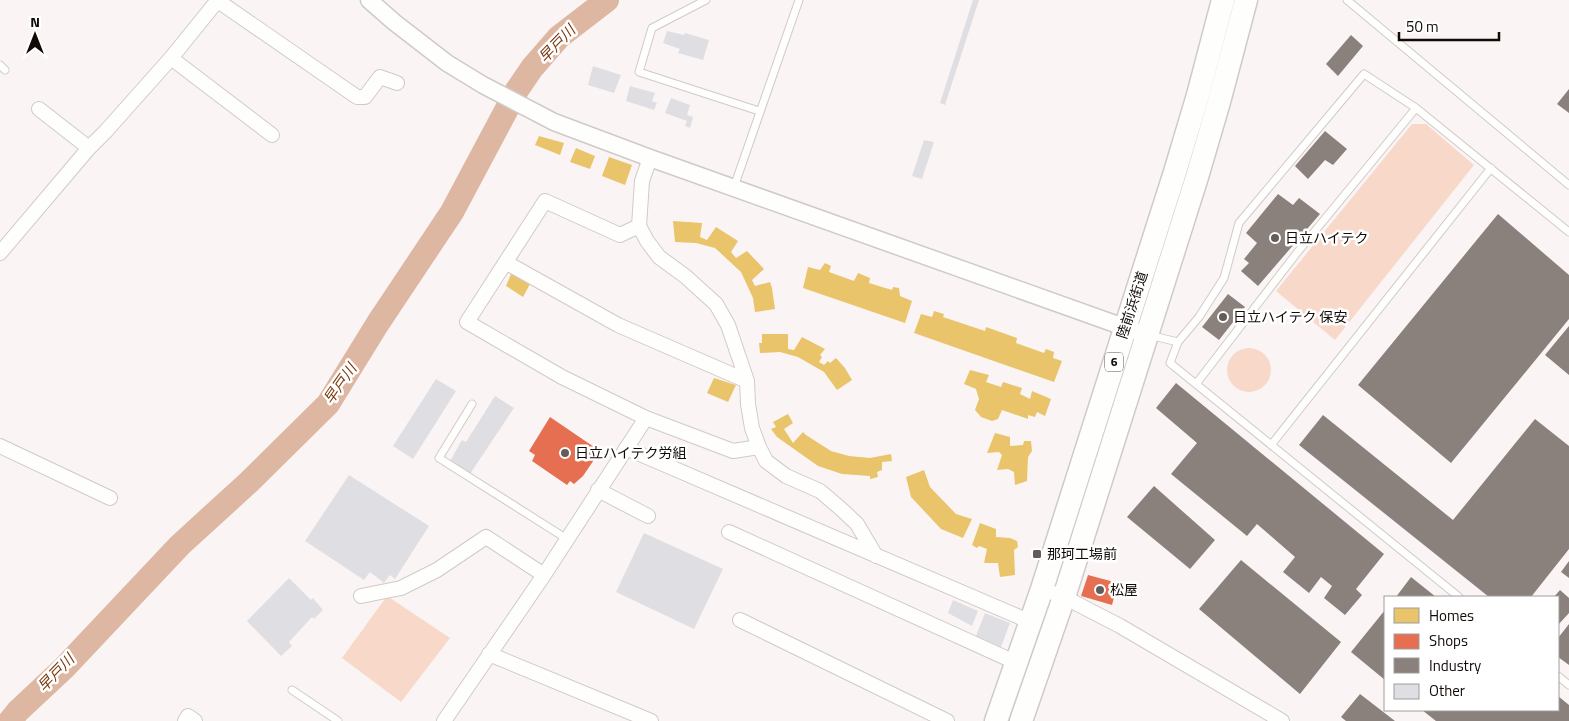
<svg xmlns="http://www.w3.org/2000/svg" width="1569" height="721" viewBox="0 0 1569 721" font-family="'Titillium Web','Noto Sans JP',sans-serif">
<style>
.green{fill:#f8d8c9}
.homes{fill:#e9c46a}
.shops{fill:#e76f51}
.industry{fill:#8a817c}
.lines{fill:none;stroke-linecap:round;stroke-linejoin:round}
.river{stroke:#deb7a3;stroke-width:24}
.building{fill:#dfdee2}
.service-casing{stroke:#d0cac7;stroke-width:9}
.minor-casing{stroke:#d0cac7;stroke-width:16}
.tertiary-casing{stroke:#d0cac7;stroke-width:19}
.trunk-casing{stroke:#d0cac7;stroke-width:25}
.service{stroke:#fefefd;stroke-width:7}
.minor{stroke:#fefefd;stroke-width:14}
.tertiary{stroke:#fefefd;stroke-width:16}
.trunk{stroke:#fefefd;stroke-width:22}
.poi-dot{fill:#635c5a;stroke:#fff;stroke-width:2}
.labels{text-anchor:middle;stroke-width:5;stroke-linejoin:round;paint-order:stroke}
.shield{fill:#fff;stroke:#585451;stroke-width:1}
.shield-label{font-size:12px;font-weight:bold;fill:#110a07}
.poi-label{font-size:14px;fill:#110a07;stroke:#fff;text-anchor:start}
.street-label{font-size:14px;fill:#110a07;stroke:#fff}
.water-label{font-size:15px;font-style:italic;fill:#7a380b;stroke:#fff}
</style>
<rect width="100%" height="100%" fill="#faf5f4"/>
<path class="green" d="M1412,124H1426L1474,165L1335,340L1276,291Z
M1227 370a22 22 0 1 1 44 0a22 22 0 1 1-44 0Z
M387,596L450,638L401,702L342,658Z"/>
<path class="homes" d="M539,136L564,143L560,155L535,145Z
M576,148L595,156L590,169L570,162Z
M609,157L632,165L625,185L602,176Z
M673,221L702,223L700,237L707,240L716,227L738,241L731,252L736,258L747,251L764,269L752,280L755,286L770,282L772,288L775,309L755,312L753,298L741,272L715,248L696,243L675,242Z
M825,263L831,266L829,272L854,281L858,273L870,278L869,283L892,290L893,287L899,288L900,296L912,301L905,323L803,288L808,267L820,270Z
M511,274L530,284L523,297L506,286Z
M934,311L944,314L943,317L985,331L986,327L1017,338L1016,343L1044,353L1046,349L1054,352L1053,358L1062,361L1054,382L914,333L921,314L932,317Z
M762,334H788V349L794,350L802,337L825,349L820,355L822,357L819,362L824,365L828,361L830,363L836,358L845,368L852,380L837,390L824,372L798,357L780,352L760,353L759,343H762Z
M970,370L989,375L986,382L1001,387L1003,382L1022,388L1020,394L1030,399L1032,391L1051,399L1045,416L1037,412L1035,417L1028,415V419L1002,410L998,419L992,421L981,417L975,410L979,399L976,389L964,384Z
M714,378L736,385L728,402L707,393Z
M788,414L793,423L784,429L793,443L803,432L806,435L831,451L849,456L870,458L891,454L892,461L882,462V470L877,472L878,477L870,479V476L842,474L818,466L777,437L771,429L776,427L773,422Z
M995,433L1010,437V446L1023,445L1024,441H1031L1032,451L1028,457L1027,481L1015,485L1014,472L1008,469L997,470L1002,455L999,452L987,453Z
M924,470L930,487L956,514L972,519L963,538L941,529L911,497L906,477Z
M980,523L996,529V537L1010,538L1017,541L1018,547L1014,550L1015,575L1000,577L998,563H984L987,549L979,546L977,548L972,545Z"/>
<path class="shops" d="M550,417L600,451L583,476L574,484L570,481L567,485L532,461L535,455L529,451Z
M1088,575L1118,583L1112,605L1081,596Z"/>
<path class="industry" d="M1351,35L1363,46L1338,76L1326,64Z
M1569,89V113L1557,104Z
M1325,131L1347,149L1333,165L1325,160L1308,179L1295,166Z
M1278,194L1293,205L1299,198L1320,214L1258,286L1241,271L1249,263L1244,259L1257,243L1246,233Z
M1498,214L1569,275V319L1451,463L1358,385Z
M1228,294L1245,307L1219,340L1202,327Z
M1569,326V375L1545,355Z
M1176,383L1384,554L1356,589L1362,595L1345,615L1324,598L1332,586L1321,577L1309,593L1283,572L1295,557L1257,524L1247,536L1171,474L1197,443L1156,408Z
M1323,415L1453,520L1535,419L1569,446V549L1531,597H1489L1299,445Z
M1154,486L1215,540L1190,569L1127,517Z
M1241,560L1341,642L1300,694L1199,609Z
M1569,561V578L1561,572Z
M1411,577L1436,597H1396Z
M1560,590L1569,598V613L1558,625V597H1554Z
M1385,610V680L1351,652Z
M1569,624V665L1558,657V638Z
M1360,694L1395,721H1346L1341,717Z
M1558,696L1569,705V721H1436L1422,710H1558Z"/>
<g class="lines">
<path class="river" d="M10,721L18,711L64,668L180,545L249,482L328,404L378,323L452,212L517,90L532,68L559,37L607,0"/>
</g>
<path class="building" d="M973,0H979L945,105L940,103Z
M667,31L684,35L685,33L709,40L703,60L678,53L680,49L663,43Z
M593,66L621,75L614,93L588,85Z
M630,86L655,93L652,101L657,103L654,110L626,101Z
M671,98L690,105L687,115L693,117L690,128L685,126L687,121L665,113Z
M924,140L934,142L922,179L912,176Z
M436,379L456,391L413,459L393,446Z
M495,396L514,408L470,474L450,461L462,440L466,442Z
M349,475L429,526L395,579L390,575L384,583L370,572L364,580L305,541Z
M644,533L723,569L694,629L616,592Z
M289,578L311,600L313,598L323,610L314,619L312,617L289,642L292,646L281,656L247,621Z
M953,600L978,611L972,626L948,613Z
M985,613L1010,623L1001,647L976,636Z"/>
<g class="lines">
<g class="service-casing">
<path id="service" d="M706,0L652,28L639,72L759,111
M1347,0L1569,185
M0,65L5,70
M734,187L799,0
M1149,335L1178,342
M1196,384L1296,254L1416,108
M472,404L439,458L567,539
M1271,445L1491,168
M1459,597L1170,363L1178,342L1199,317L1224,278L1239,223L1364,74L1416,108L1569,232
M1558,676L1569,685
M292,690L338,721"/>
</g>
<g class="minor-casing">
<path id="minor" d="M218,1L357,97H365L380,77L397,83
M171,58L272,135
M39,109L89,148
M650,158L642,181L639,226L647,241L659,257L685,276L716,304L728,325L747,381L748,404L752,428L759,447L766,461L786,476L820,491L840,508L857,524L876,556
M639,226L620,235L545,201L467,322L562,377L646,418L733,451L759,447
M0,253L89,148L106,131L171,58L218,0
M507,263L618,325L747,381
M0,446L110,498
M626,448L1031,622
M598,490L648,516
M729,532L1017,663
M1042,589L1064,597L1120,626L1282,721
M361,596L401,588L437,570L486,537L544,575
M740,620L947,721
M489,654L651,721
M185,721L188,716L195,721
M444,721L544,575L646,418"/>
</g>
<g class="tertiary-casing">
<path id="tertiary" d="M369,0L394,22L447,63L483,85L554,122L650,158L1135,331"/>
</g>
<g class="trunk-casing">
<path id="trunk" d="M996,721L1042,589L1175,172L1198,95L1223,0
M1021,721L1064,597L1197,177L1219,102L1246,0"/>
</g>
<use href="#service" class="service"/>
<use href="#minor" class="minor"/>
<use href="#tertiary" class="tertiary"/>
<use href="#trunk" class="trunk"/>
</g>
<g class="poi-dot">
<circle cx="1275" cy="238" r="5"/>
<circle cx="1223" cy="317" r="5"/>
<circle cx="565" cy="453" r="5"/>
<rect x="1032" y="549" width="10" height="10" rx="2.5"/>
<circle cx="1100" cy="590" r="5"/>
</g>
<g class="labels">
<rect class="shield" x="1105" y="352.5" width="18" height="19" rx="4"/>
<g class="shield-label">
<text x="1114" y="366">6</text>
</g>
<g class="poi-label">
<text x="1285" y="243">日立ハイテク</text>
<text x="1233" y="322">日立ハイテク 保安</text>
<text x="575" y="458">日立ハイテク労組</text>
<text x="1047" y="559">那珂工場前</text>
<text x="1110" y="595">松屋</text>
</g>
<g class="street-label">
<text transform="translate(1132 305) rotate(-72)" y="5">陸前浜街道</text>
</g>
<g class="water-label">
<text transform="translate(557 44) rotate(-46)" y="5">早戸川</text>
<text transform="translate(340 384) rotate(-55)" y="5">早戸川</text>
<text transform="translate(56 673) rotate(-46)" y="5">早戸川</text>
</g>
</g>
<rect x="1384" y="596" width="175" height="115" fill="#ffffff" stroke="#a09d9c"/>
<rect x="1394" y="608" width="25" height="15" fill="#e9c46a" stroke="#a09d9c"/>
<text x="1429" y="621" font-size="15" fill="#110a07">Homes</text>
<rect x="1394" y="634" width="25" height="15" fill="#e76f51" stroke="#a09d9c"/>
<text x="1429" y="646" font-size="15" fill="#110a07">Shops</text>
<rect x="1394" y="658" width="25" height="15" fill="#8a817c" stroke="#a09d9c"/>
<text x="1429" y="671" font-size="15" fill="#110a07">Industry</text>
<rect x="1394" y="684" width="25" height="15" fill="#dfdee2" stroke="#a09d9c"/>
<text x="1429" y="696" font-size="15" fill="#110a07">Other</text>
<g transform="translate(35 35)" stroke="#ffffff" stroke-width="4" paint-order="stroke">
<path d="M0-4L9 19L0 12L-9 19Z" fill="#110a07"/>
<text y="-8" font-size="14" font-weight="bold" text-anchor="middle" fill="#110a07">N</text>
</g>
<path d="M1399 32v8h100v-8" fill="none" stroke="#110a07" stroke-width="2.5"/>
<text x="1406" y="32" font-size="15" fill="#110a07" stroke="#ffffff" stroke-width="4" paint-order="stroke">50 m</text>
</svg>
